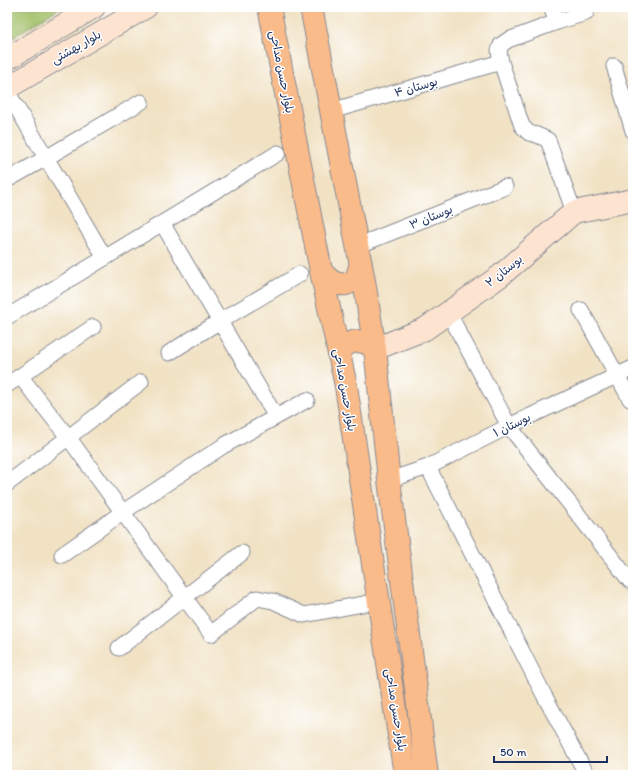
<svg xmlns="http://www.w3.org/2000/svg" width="640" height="782" viewBox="0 0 640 782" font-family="Itim,'Playpen Sans Arabic',sans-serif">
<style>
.green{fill:#a2c068;stroke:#5e7863}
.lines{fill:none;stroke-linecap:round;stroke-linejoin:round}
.street-casing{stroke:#868891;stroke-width:17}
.secondary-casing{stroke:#868891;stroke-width:24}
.primary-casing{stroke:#868891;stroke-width:24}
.street{stroke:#fff;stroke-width:15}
.secondary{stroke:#fde4d1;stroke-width:22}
.primary{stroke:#fabb8b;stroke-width:22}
.labels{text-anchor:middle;stroke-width:3;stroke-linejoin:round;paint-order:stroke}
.street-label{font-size:12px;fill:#1b2f5e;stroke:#fff}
</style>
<rect width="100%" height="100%" fill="#fff"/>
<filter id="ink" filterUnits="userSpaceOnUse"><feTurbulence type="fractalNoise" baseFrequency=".025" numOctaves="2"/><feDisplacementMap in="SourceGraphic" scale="8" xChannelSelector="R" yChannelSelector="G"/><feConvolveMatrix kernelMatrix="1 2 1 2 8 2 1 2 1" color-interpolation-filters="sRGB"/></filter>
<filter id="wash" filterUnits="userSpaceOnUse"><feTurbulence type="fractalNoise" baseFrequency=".012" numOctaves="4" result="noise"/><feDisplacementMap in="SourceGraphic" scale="16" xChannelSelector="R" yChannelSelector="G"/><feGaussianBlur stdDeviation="0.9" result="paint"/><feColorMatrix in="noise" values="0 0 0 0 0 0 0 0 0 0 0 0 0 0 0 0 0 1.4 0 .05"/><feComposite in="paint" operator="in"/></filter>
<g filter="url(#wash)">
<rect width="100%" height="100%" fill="#f1e2c4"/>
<path class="green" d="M7,7H61L7,41Z"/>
</g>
<g filter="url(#ink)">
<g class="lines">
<g class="street-casing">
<path id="street" d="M551,7L557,22
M614,66L633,131
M7,91L105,258
M331,111L501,62
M7,180L46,158L141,102
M574,212L548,140L537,135L529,133L522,126L501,62L499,51L501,45L508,40L557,22L586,13
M162,223L276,417
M357,246L505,187
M581,310L630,399
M448,312L509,426L630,581
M7,317L278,153
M169,353L220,321L300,274
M20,376L68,437L211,634L257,598L273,601L304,615L379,601
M7,385L93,327
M428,467L544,695L587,775
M389,480L428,467L509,426L633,368
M7,484L141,382
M62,555L123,512L223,446L307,400
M119,648L242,553"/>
</g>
<g class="secondary-casing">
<path id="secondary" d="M7,59L94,7
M7,88L146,7
M375,349L425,329L500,276L574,212L633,200"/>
</g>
<g class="primary-casing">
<path id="primary" d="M269,7L321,271L346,386L405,775
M311,7L364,281L375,349L389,480L427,775
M321,271C328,279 335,286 346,284C349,283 353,282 355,279C358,276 359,269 361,264
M339,356C340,354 341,351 342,349C347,342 358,339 366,343C369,344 372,347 375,349"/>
</g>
<use href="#street" class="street"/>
<use href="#secondary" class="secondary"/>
<use href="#primary" class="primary"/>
</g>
</g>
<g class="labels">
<g class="street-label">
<text transform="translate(76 47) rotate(-30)" y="4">بلوار بهشتی</text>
<text transform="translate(282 72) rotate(79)" y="4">بلوار حسن مداحی</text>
<text transform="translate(416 87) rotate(-16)" y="4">بوستان ۴</text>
<text transform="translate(431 217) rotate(-22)" y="4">بوستان ۳</text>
<text transform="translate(504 271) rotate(-39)" y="4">بوستان ۲</text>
<text transform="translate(345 390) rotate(80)" y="4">بلوار حسن مداحی</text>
<text transform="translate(512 425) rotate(-26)" y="4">بوستان ۱</text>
<text transform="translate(396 710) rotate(81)" y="4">بلوار حسن مداحی</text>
</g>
</g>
<rect width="640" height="782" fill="none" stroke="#fff" stroke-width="24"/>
<path d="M494 756v6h113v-6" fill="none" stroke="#1b2f5e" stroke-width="2"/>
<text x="500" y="756" font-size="12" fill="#1b2f5e" stroke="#ffffff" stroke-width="3" paint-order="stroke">50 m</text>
</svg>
